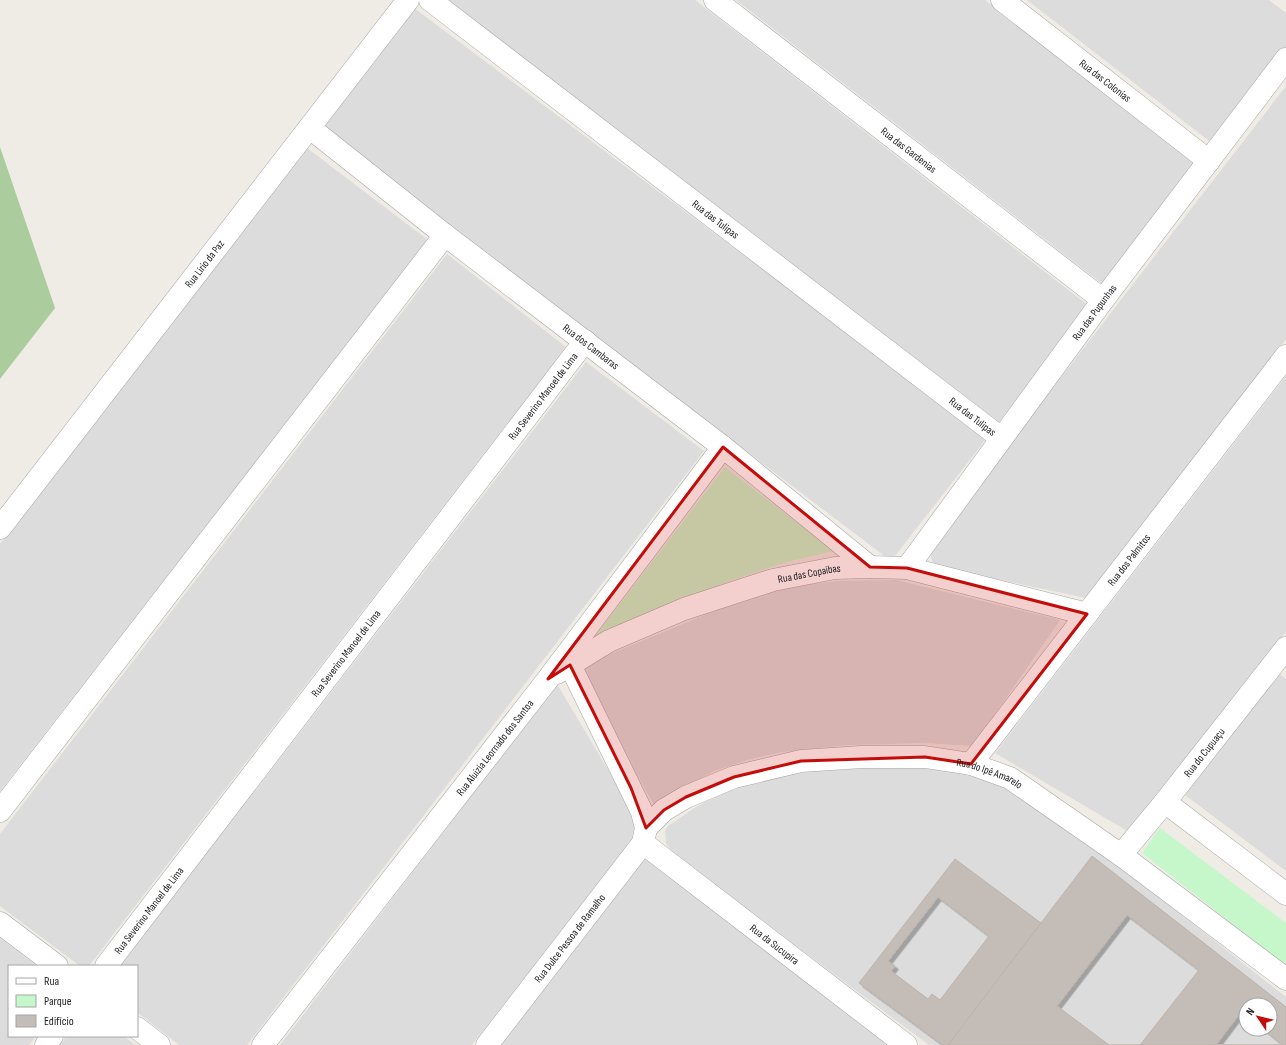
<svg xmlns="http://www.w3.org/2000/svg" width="1286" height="1045" viewBox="0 0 1286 1045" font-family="'Sofia Sans Condensed',sans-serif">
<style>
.residential{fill:#dddcdc;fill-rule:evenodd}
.forest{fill:#abcc9d}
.park{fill:#c6f7ca}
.building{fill:#c4bcb6;stroke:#c0b4a9;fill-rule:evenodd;filter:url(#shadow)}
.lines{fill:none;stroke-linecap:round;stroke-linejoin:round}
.street-casing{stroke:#a6a6a6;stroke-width:23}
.street{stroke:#fff;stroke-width:22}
.marked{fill:#c30d0b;fill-opacity:0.2;stroke:#c30d0b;stroke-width:3;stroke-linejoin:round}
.labels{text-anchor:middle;stroke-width:3;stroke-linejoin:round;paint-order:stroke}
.street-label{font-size:11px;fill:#1f1f1f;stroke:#fff}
</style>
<defs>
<filter id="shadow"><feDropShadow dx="3.5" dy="3.5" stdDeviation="0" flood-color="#0004"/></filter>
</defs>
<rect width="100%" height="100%" fill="#efece6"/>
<path class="residential" d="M443,0H695L1089,306L999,422Z
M736,0H985L1196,165L1105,286Z
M1027,0H1269L1286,13V49L1213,144Z
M414,8L987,438L891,561L322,129Z
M1286,86V339L1086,598L940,567L934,564L931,558V553L937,538Z
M307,148L428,240L0,791V544Z
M447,254L566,347L89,966H80L0,906V834Z
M586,362L704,451L247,1045H179L137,1012V966H120Z
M1286,376V632L1129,832L995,753Z
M896,580L1060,620L973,746L926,743L848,745L782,752L747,760L714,771L654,805L585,683L584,674L586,667L591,662L721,608L784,587L839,581Z
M1280,674L1286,679V871L1185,795Z
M557,684L642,827L472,1045H280Z
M922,765L990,779L1027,800L1099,850L1286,997V1045H929L674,855L666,843L665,831L668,826L696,807L728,790L810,771ZM1246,1005H1270V1029H1246Z
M646,857L889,1045H499Z
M0,938L37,966H9V1036H36L29,1045H0Z
M66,1036H124L135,1045H60Z"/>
<path class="forest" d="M0,147L55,308L0,379Z"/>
<path class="park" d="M725,467L834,551L783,563L727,582L593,639Z
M1160,828L1286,923V966L1142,853Z"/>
<path class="building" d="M1092,856L1286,1007V1045H948ZM1246,1005H1270V1029H1246Z
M955,859L1041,923L948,1045H943L859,983Z
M938,897L989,936L940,1000L932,994L928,999L891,971L895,966L888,961Z
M1127,915L1199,970L1140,1045H1109L1057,1006Z
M1241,1012L1246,1016V1029H1263L1283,1045H1216Z"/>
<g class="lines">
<g class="street-casing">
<g id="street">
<path id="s1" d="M430,0L1001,438"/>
<path id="s2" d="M715,0L1103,300"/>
<path id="s3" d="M1002,0L1209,161"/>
<path id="s4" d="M310,128L445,235L723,447L870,567"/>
<path id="s5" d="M0,528L408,0"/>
<path id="s6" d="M907,568L1103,300L1286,59"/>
<path id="s7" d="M557,673L609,641L684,609L773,580L835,568L870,567L907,568L1087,614"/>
<path id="s8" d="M971,764L1286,356"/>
<path d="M1165,802L1286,894"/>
<path d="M0,811L445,235"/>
<path id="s9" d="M646,828L664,810L686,797L734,777L801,761L861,757H925L971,764L1010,778L1121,855L1286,979"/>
<path id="s10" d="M643,843L906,1045"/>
<path id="s11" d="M1121,855L1165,802L1286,648"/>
<path d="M0,923L57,966"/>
<path id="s12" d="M106,966L585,341"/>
<path d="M137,1028L159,1045"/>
<path d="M46,1045L52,1036"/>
<path id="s13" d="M263,1045L548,679L723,447"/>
<path id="s14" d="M487,1045L643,843L646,828L642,812L570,665"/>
</g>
</g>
<use href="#street" class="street"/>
</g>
<path class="marked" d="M723,447L870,567L907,568L1087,614L971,764L925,757L801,761L734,777L686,797L664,810L646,828L631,788L570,665L548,679Z"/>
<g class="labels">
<g class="street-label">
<text dy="4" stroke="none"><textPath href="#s3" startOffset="131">Rua das Colonias</textPath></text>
<text dy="4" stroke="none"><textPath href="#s2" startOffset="245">Rua das Gardenias</textPath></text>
<text dy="4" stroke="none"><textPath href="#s1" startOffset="360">Rua das Tulipas</textPath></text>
<text dy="4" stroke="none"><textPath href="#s5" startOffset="334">Rua Lirio da Paz</textPath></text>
<text dy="4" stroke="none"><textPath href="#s6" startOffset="317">Rua das Pupunhas</textPath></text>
<text dy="4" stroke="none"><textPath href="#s4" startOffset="356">Rua dos Cambaras</textPath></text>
<text dy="4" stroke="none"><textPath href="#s12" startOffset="718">Rua Severino Manoel de Lima</textPath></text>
<text dy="4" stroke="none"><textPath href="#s1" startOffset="684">Rua das Tulipas</textPath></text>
<text dy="4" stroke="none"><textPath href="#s8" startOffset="258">Rua dos Palmitos</textPath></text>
<text dy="4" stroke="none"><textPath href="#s7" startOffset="273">Rua das Copaibas</textPath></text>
<text dy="4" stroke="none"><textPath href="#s12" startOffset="394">Rua Severino Manoel de Lima</textPath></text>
<text dy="4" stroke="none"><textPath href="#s13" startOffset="377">Rua Aluizia Leornado dos Santoa</textPath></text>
<text dy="4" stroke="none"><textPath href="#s11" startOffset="132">Rua do Cupuaçu</textPath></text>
<text dy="4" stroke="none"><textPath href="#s9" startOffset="363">Rua do Ipê Amarelo</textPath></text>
<text dy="4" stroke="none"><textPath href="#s12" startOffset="70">Rua Severino Manoel de Lima</textPath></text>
<text dy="4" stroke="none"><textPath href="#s14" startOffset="135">Rua Dulce Pessoa de Ramalho</textPath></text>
<text dy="4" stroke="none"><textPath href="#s10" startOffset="166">Rua da Sucupira</textPath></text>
</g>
</g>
<rect x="8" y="965" width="130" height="72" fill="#ffffff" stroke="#a5a5a5"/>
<rect x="16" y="978" width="20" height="6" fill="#ffffff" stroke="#a5a5a5"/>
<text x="44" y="985" font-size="12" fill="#1f1f1f">Rua</text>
<rect x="16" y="995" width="20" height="12" fill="#c6f7ca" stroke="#a5a5a5"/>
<text x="44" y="1005" font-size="12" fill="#1f1f1f">Parque</text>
<rect x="16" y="1015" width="20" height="12" fill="#c4bcb6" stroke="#a5a5a5"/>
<text x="44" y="1025" font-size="12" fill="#1f1f1f">Edifício</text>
<g transform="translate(1258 1017) rotate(305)"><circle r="19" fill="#ffffff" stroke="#a5a5a5"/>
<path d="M0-3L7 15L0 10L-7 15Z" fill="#c30d0b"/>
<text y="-6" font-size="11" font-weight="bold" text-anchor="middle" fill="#1f1f1f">N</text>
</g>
</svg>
